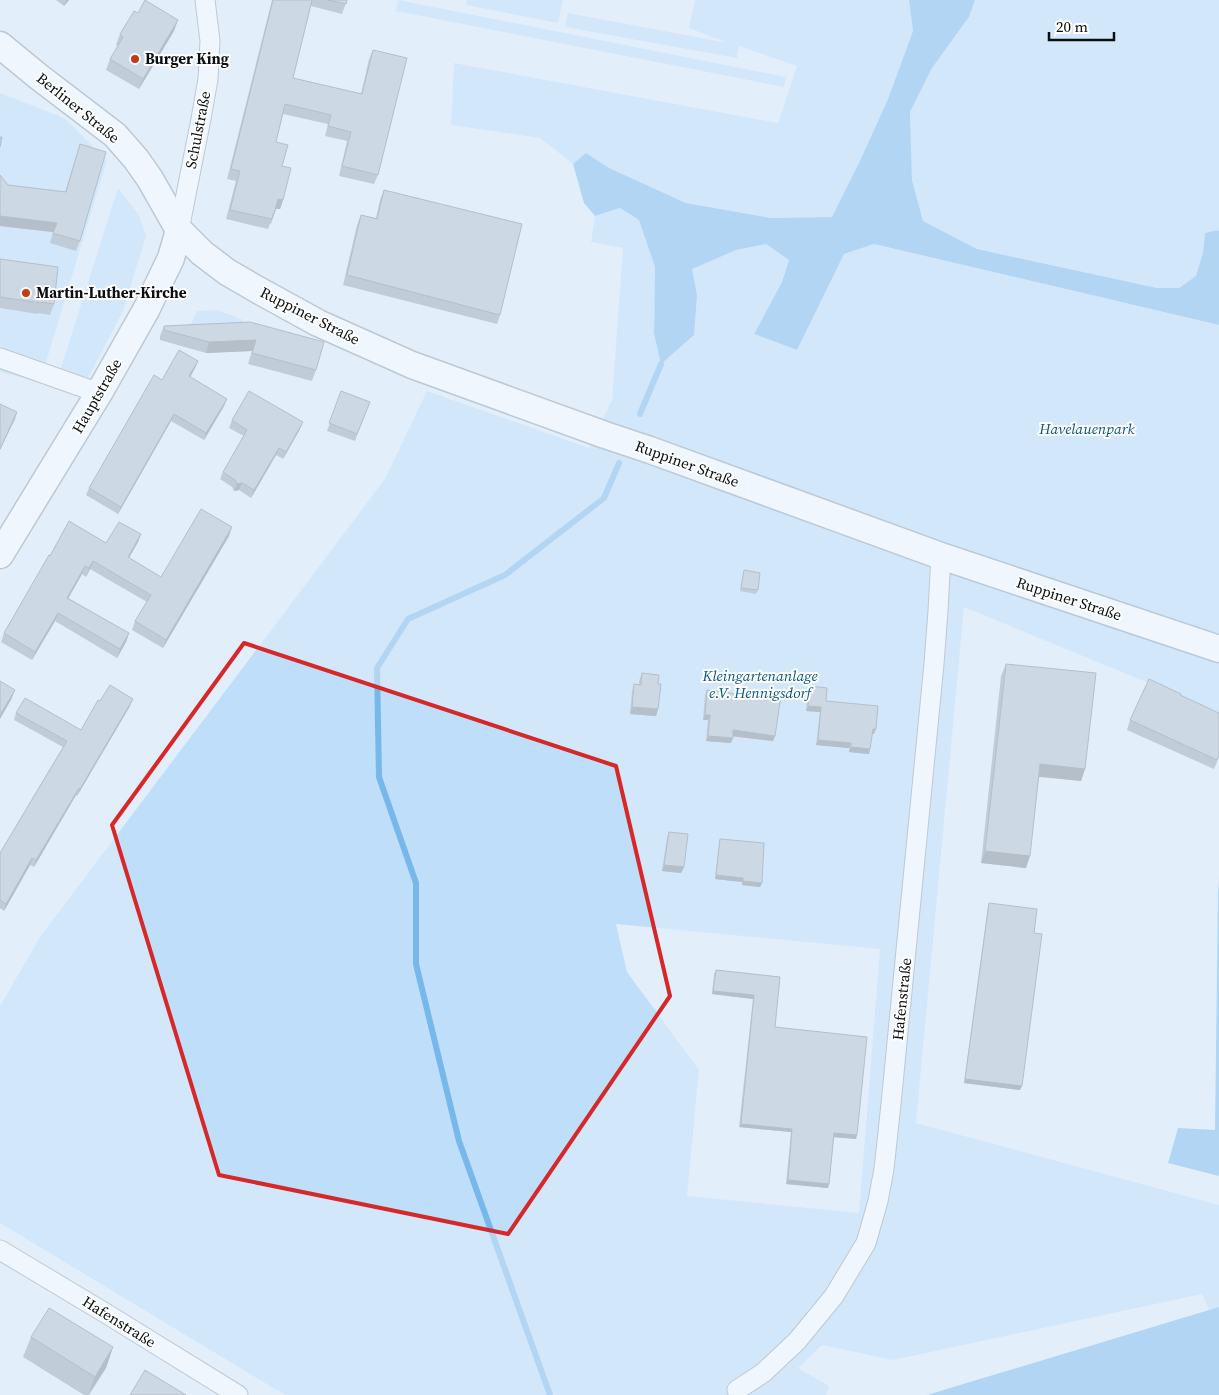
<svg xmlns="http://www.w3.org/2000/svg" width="1219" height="1395" viewBox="0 0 1219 1395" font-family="'Source Serif 4',serif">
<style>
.green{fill:#bfdef9;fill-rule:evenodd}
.water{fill:#78b7ea}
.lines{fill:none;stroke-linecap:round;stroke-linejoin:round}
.stream{stroke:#78b7ea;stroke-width:6}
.street-casing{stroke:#8f9ba5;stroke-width:21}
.secondary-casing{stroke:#8f9ba5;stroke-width:29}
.street{stroke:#fff;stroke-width:19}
.secondary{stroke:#fff;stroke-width:26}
.wall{fill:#98a3ac}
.shaded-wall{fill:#7c858c}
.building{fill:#b1bec8;stroke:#7c858c}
.marked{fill:none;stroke:#d62828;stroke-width:4;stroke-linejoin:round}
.poi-dot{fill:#c53b1a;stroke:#fff;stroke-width:2}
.labels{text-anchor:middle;stroke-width:4;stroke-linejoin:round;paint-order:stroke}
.poi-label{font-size:15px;font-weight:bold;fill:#090e11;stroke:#fff;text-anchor:start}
.street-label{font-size:15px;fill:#090e11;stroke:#fff}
.park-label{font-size:15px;font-style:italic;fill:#0a5584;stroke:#fff}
</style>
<rect width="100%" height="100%" fill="#e2effb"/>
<path class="green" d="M398,0L786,77L784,87L396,11Z
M467,0H563L558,23L466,5Z
M695,0H909L913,31L888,99L860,162L832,217L771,218L686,203L609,168L586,154L573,164L540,138L451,125L454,63L778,123L797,66L739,46L737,58L565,27L568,13L728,43L689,28Z
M975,0H1219V231L1217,230L1205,233L1203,253L1197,276L1179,288H1157L977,249L923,221L912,180L910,112L932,68L969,17Z
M0,93L64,118L107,160L40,382L0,372Z
M118,188L139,215L146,236L123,311L88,378L60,371Z
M620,208L639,220L655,267L654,333L697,295L691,269L736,250L766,244L789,260L782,282L754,334L796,350L844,254L874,244L1219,325V712L964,607L916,1123L1219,1205V1307L1209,1310L1202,1294L893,1360L822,1345L798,1368L829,1386L826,1395H285L0,1223V1006L40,937L385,479L427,391L589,448L612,400L623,248L591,242L595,216ZM616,924L880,949L859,1213L687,1196L699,1070L627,972Z
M218,310L243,320L241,328H189L197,311Z"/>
<path class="water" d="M909,0H975L969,17L932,68L910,112L912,180L923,221L977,249L1157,288H1179L1196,276L1203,253L1205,233L1217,230L1219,231V325L874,244L844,254L797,350L754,334L782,282L789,260L766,244L736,250L692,269L697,295L694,335L661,364L654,333L655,267L639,220L620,208L595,216L584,203L573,164L586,153L609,168L686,203L771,218L832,217L860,161L888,99L913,31Z
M1219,878V1176L1168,1163L1178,1128L1215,1130L1218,894Z
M1219,1307V1395H927Z"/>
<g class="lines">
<path class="stream" d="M640,414L661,364
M550,1395L459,1141L416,964V883L379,777L377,668L408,619L505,575L604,498L619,463"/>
<g class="street-casing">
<path id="street" d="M179,230L201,119L208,79L210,41L205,0
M0,358L99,393
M0,1250L102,1311L238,1395
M737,1390L763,1373L797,1341L834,1296L866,1243L878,1201L884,1169L891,1104L934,664L938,611L941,556"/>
</g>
<g class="secondary-casing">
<path id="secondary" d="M0,45L39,77L115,135L136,159L150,179L179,230L202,253L227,272L258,290L318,323L412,365L605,435L650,450L941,556L1219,649
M0,555L99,393L146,310L171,258L179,230"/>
</g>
<use href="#street" class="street"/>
<use href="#secondary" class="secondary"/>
</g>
<path class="wall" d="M56,0H69L64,6Z
M272,0H347L342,14L311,6L293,78L361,94L369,59L373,50L378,175L374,184L339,176L347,141L325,136L328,124L283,114L276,142L282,166L283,200L280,209H276L271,224H270L268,229L226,219L236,181L227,179Z
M138,13L174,31L139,89L106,70L110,59L118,46L116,45L120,34Z
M80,144V241L76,251L50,243L53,232L0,226V175L8,185L65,192Z
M384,190L500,315L497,324L343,285L357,225L361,215L376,218L380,200Z
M0,259L54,304L50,315L38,313V314L0,308Z
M250,322L316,370L312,381L248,364L252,351L206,353L160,340V336L164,326Z
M198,361L195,368L190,377L227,399L224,406L204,440L171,421L118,514L86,495L89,488L162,380Z
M341,391L370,402L355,441L327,431Z
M232,420L300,429L283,459L276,455L251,498L239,490L234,491L232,487L220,479L223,472L244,436L229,428Z
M141,534L138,542L129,558L161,577L229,536L163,648L132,630L135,621L147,602L90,569L86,577L82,574L68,598L129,633L126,642L117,658L55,621L32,660L1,642L4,633L50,556Z
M744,570L758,590L756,594L740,591Z
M1006,664L1085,769L1081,781L1039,777L1026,868L981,863L1001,676Z
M642,673L658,684V709L656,716L630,714L632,692L634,684L639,685V681Z
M810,686L826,701L874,734H872L870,749L869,754L849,752V748L816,745L820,712L806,711L808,691Z
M707,690L761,697L762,694L775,736L773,741L733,736L731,743L706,741L708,720H703L705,695Z
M1180,695L1219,713V757L1214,769L1127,730L1130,720Z
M100,701L130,706L77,796L76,795L34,867L30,865L4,911L0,908V853L63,747L14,720L16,713L81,730Z
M669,832L684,867L681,873L662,871L667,838Z
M720,839L762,883L760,887L742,885V882L715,879L719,843Z
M989,903L1034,933L1020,1090L964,1083L988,906Z
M716,970L780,977L775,1027L856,1139L834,1137L829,1184L828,1188L786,1184L791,1132L739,1127L753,999L712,994L714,974Z
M31,1337L113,1347L106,1368L89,1395H84L23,1357Z"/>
<path class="shaded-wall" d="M66,0H69L64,6Z
M178,20L174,31L139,89L143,79Z
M278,199L283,200L280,209H274Z
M0,216L57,223L53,232L0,226Z
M256,340L252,351L206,353L209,342Z
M198,361L195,368L187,383L189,376Z
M227,399L224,406L204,440L206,433Z
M17,412L15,419L0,450V449Z
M174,414L171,421L118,514L121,507Z
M303,422L300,429L283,459L286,452Z
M279,448L276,455L251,498L254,490Z
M242,483L239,490L234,491L237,484Z
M232,527L229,536L163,648L166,640Z
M141,534L138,542L124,566L128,557Z
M93,561L90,569L86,577L89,568Z
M85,566L82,574L64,606L67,598Z
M58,613L55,621L32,660L35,652Z
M129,633L126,642L117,658L120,649Z
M15,690L11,700L0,719V715Z
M133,699L130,706L77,796L80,789Z
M808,706L821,707L820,712L806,711Z
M632,707L658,709L656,716L630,714Z
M705,715H710L708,720H703Z
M873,729H876L874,734H871Z
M733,730L775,736L773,741L731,736Z
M708,736L733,738L731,743L706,741Z
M818,740L851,743L849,748L816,745Z
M851,747L870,749L869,754L849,752Z
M1040,764L1085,769L1081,781L1036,776Z
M79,788L76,795L34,867L36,860Z
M985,851L1030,856L1026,868L981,863Z
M32,858L30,865L4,911L6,904Z
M664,865L684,867L681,873L662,871Z
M716,875L743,878L742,882L715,879Z
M743,881L762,883L760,887L742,885Z
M713,991L754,995L753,999L712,994Z
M965,1079L1022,1086L1020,1090L964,1083Z
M741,1124L792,1129L791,1132L739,1127Z
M834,1133L857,1135L856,1139L833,1137Z
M788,1180L829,1184L828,1188L786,1184Z
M113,1347L106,1368L88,1395L95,1377Z"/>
<path class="building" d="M145,0L178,20L143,79L110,59L123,37L120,34L134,11L138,13Z
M273,0H312L293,78L362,94L373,50L407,58L378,175L342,166L351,132L328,126L331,115L285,104L276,142L288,145L282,166L291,168L283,200L278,199L274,214H273L272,219L230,210L240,171L231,169Z
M328,0H347L346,4Z
M0,137H2L0,147Z
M80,144L106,152L80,241L53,233L57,223L0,216V175L8,185L66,192Z
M384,190L522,224L500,315L347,275L361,215L377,219Z
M0,259L58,267L54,304L42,302V303L0,297Z
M250,322L324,342L316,370L252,353L256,340L209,342L164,330V326Z
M179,350L198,361L189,376L227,399L206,433L174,414L121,507L89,488L154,375L162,380Z
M249,391L303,422L286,452L279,448L254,490L242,483L237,484L235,480L223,472L247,430L232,420Z
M341,391L370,402L357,434L329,423Z
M0,404L17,412L0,449Z
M201,509L232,527L166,640L135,621L151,595L93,561L89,568L85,566L67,598L129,633L120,649L58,613L35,652L4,633L49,555L50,556L69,521L106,543L119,522L141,534L128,557L161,577Z
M744,570L760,573L758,590L741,588Z
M1006,664L1096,673L1085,769L1040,764L1030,856L985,851Z
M642,673L659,675L658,684H661L658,709L632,707L634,684L641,685Z
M1149,679L1181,694L1180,695L1219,713V755L1217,760L1130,720Z
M0,681L15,690L0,715Z
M110,685L133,699L80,789L79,788L36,860L32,858L6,904L0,900V853L67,741L16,713L25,698L81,730L98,700L100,701Z
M810,686L827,688L826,701L878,706L876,729H873L870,749L851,747V743L818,740L821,707L808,706Z
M707,690L761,697L762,694L781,696L775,736L733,730V738L708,736L710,715H705Z
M669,832L688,834L684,867L664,865Z
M720,839L764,843L762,883L743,881V878L716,875Z
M989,903L1037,909L1034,933L1042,934L1022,1086L965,1079Z
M716,970L780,977L775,1027L867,1037L857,1135L834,1133L829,1184L788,1180L792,1129L741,1124L754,995L713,991Z
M49,1308L113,1347L95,1377L31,1337Z
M145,1370L186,1395H130Z"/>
<path d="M0 0H1219V1395H0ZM244,643L616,766L670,996L508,1234L219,1175L112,825Z" fill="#e2effb" fill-opacity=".55" fill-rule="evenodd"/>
<path class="marked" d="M244,643L616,766L670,996L508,1234L219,1175L112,825Z"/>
<g class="poi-dot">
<circle cx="135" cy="59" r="5"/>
<circle cx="26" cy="293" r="5"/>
</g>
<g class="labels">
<g class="poi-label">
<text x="145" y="64">Burger King</text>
<text x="36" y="298">Martin-Luther-Kirche</text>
</g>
<g class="street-label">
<text transform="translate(78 108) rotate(39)" y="5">Berliner Straße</text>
<text transform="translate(198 130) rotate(-79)" y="5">Schulstraße</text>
<text transform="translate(310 316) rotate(27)" y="5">Ruppiner Straße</text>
<text transform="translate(97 396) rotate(-60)" y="5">Hauptstraße</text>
<text transform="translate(687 464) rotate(20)" y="5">Ruppiner Straße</text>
<text transform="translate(1069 599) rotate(18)" y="5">Ruppiner Straße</text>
<text transform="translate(902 999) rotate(-84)" y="5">Hafenstraße</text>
<text transform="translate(119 1322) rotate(32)" y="5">Hafenstraße</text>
</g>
<g class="park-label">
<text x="1087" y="434">Havelauenpark</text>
<text x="760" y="681">Kleingartenanlage<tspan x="760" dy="17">e.V. Hennigsdorf</tspan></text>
</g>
</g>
<path d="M1049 32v8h65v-8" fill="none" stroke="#090e11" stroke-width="2.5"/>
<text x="1056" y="32" font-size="15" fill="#090e11" stroke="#ffffff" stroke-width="4" paint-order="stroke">20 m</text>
</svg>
